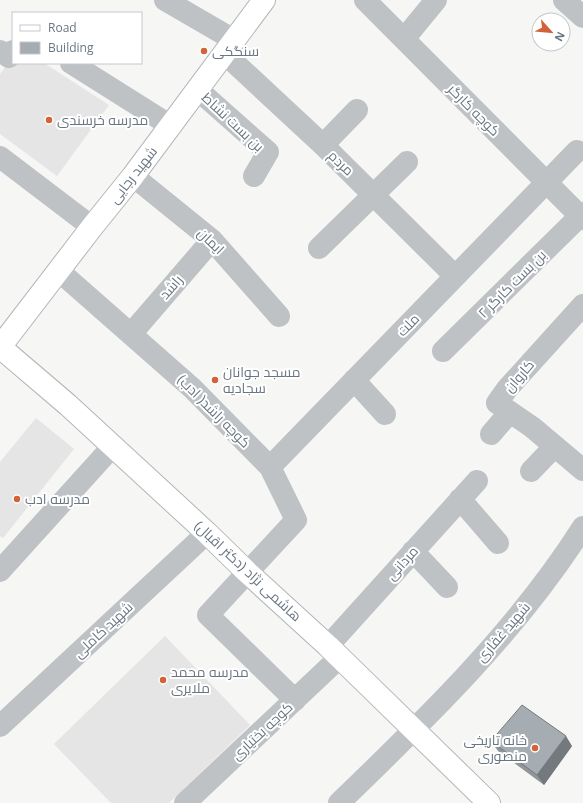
<svg xmlns="http://www.w3.org/2000/svg" width="583" height="803" viewBox="0 0 583 803" font-family="'Open Sans',Cairo,sans-serif">
<style>
.built{fill:#e4e5e4}
.lines{fill:none;stroke-linecap:round;stroke-linejoin:round}
.major-casing{stroke:#b2b6b9;stroke-width:24}
.minor{stroke:#bec2c5;stroke-width:22}
.major{stroke:#fff;stroke-width:22}
.wall{fill:#8f9599}
.shaded-wall{fill:#74797d}
.building{fill:#a6adb2;stroke:#74797d}
.poi-dot{fill:#d16239;stroke:#fff;stroke-width:1.5}
.labels{text-anchor:middle;stroke-width:4;stroke-linejoin:round;paint-order:stroke}
.poi-label{font-size:14px;fill:#697682;stroke:#fff;text-anchor:start}
.street-label{font-size:14px;fill:#697682;stroke:#fff}
</style>
<rect width="100%" height="100%" fill="#f6f6f4"/>
<path class="built" d="M13,57V63H44L109,105L57,176L0,134V74Z
M36,418L74,449L3,538L0,536V462Z
M165,636L250,725L169,803H111L54,744Z"/>
<g class="lines">
<g class="major-casing">
<path id="major" d="M0,347L68,405L207,533L247,572L328,646L489,803
M0,347L92,227L133,176L264,0"/>
</g>
<path class="minor" d="M165,0L234,40
M365,0L583,219
M564,0L583,17
M404,39L436,0
M0,51L9,57L13,51
M224,53L323,145L455,276
M71,63L171,126
M198,90L268,152L254,176
M323,145L357,110
M0,157L92,227
M133,176L212,240L279,316
M319,248L407,162
M59,271L192,388L270,467L296,520L208,615L295,700
M583,305L507,389L497,403L532,427L583,470
M131,334L212,240
M443,351L583,213
M354,380L385,414
M491,434L510,412
M270,467L577,151
M531,471L554,447
M460,499L498,543
M413,551L447,587
M0,571L112,447
M328,646L477,481
M0,726L207,533
M185,803L339,658
M339,803C427,718 517,631 583,527"/>
<use href="#major" class="major"/>
</g>
<path class="wall" d="M491,741L572,746L544,785L498,751Z"/>
<path class="shaded-wall" d="M566,736L572,746L544,785L537,775Z"/>
<path class="building" d="M522,705L566,736L537,775L491,741Z"/>
<g class="poi-dot">
<circle cx="204" cy="51" r="4"/>
<circle cx="49" cy="120" r="4"/>
<circle cx="215" cy="380" r="4"/>
<circle cx="17" cy="499" r="4"/>
<circle cx="163" cy="680" r="4"/>
<circle cx="535" cy="748" r="4"/>
</g>
<g class="labels">
<g class="poi-label">
<text x="212" y="56">سنگکی</text>
<text x="57" y="125">مدرسه خرسندی</text>
<text x="223" y="377">مسجد جوانان<tspan x="223" dy="16">سجادیه</tspan></text>
<text x="25" y="504">مدرسه ادب</text>
<text x="171" y="677">مدرسه محمد<tspan x="171" dy="16">ملایری</tspan></text>
<text x="527" y="745" text-anchor="end">خانه تاریخی<tspan x="527" dy="16">منصوری</tspan></text>
</g>
<g class="street-label">
<text transform="translate(474 110) rotate(45)" y="5">کوچه کارگر</text>
<text transform="translate(233 122) rotate(43)" y="5">بن بست نشاط</text>
<text transform="translate(341 163) rotate(44)" y="5">مردم</text>
<text transform="translate(133 175) rotate(-52)" y="5">شهید رجایی</text>
<text transform="translate(211 241) rotate(44)" y="5">ایمان</text>
<text transform="translate(512 284) rotate(-45)" y="5">بن بست کارگر ۲</text>
<text transform="translate(171 287) rotate(-49)" y="5">راشد</text>
<text transform="translate(408 325) rotate(-46)" y="5">ملت</text>
<text transform="translate(519 376) rotate(-49)" y="5">کاروان</text>
<text transform="translate(214 411) rotate(45)" y="5">کوچه راشد( ادب)</text>
<text transform="translate(402 563) rotate(-48)" y="5">مردانی</text>
<text transform="translate(248 571) rotate(43)" y="5">هاشمی نژاد (دکتر اقبال)</text>
<text transform="translate(103 630) rotate(-43)" y="5">شهید کاملی</text>
<text transform="translate(503 632) rotate(-49)" y="5">شهید غفاری</text>
<text transform="translate(262 731) rotate(-43)" y="5">کوچه بختیاری</text>
</g>
</g>
<rect x="12" y="12" width="130" height="52" fill="#ffffff" stroke="#c3c8cd"/>
<rect x="20" y="25" width="20" height="6" fill="#ffffff" stroke="#c3c8cd"/>
<text x="48" y="32" font-size="12" fill="#697682">Road</text>
<rect x="20" y="42" width="20" height="12" fill="#a6adb2" stroke="#c3c8cd"/>
<text x="48" y="52" font-size="12" fill="#697682">Building</text>
<g transform="translate(551 32) rotate(117)"><circle r="19" fill="#ffffff" stroke="#c3c8cd"/>
<path d="M0-3L7 15L0 10L-7 15Z" fill="#d16239"/>
<text y="-6" font-size="11" font-weight="bold" text-anchor="middle" fill="#697682">N</text>
</g>
</svg>
